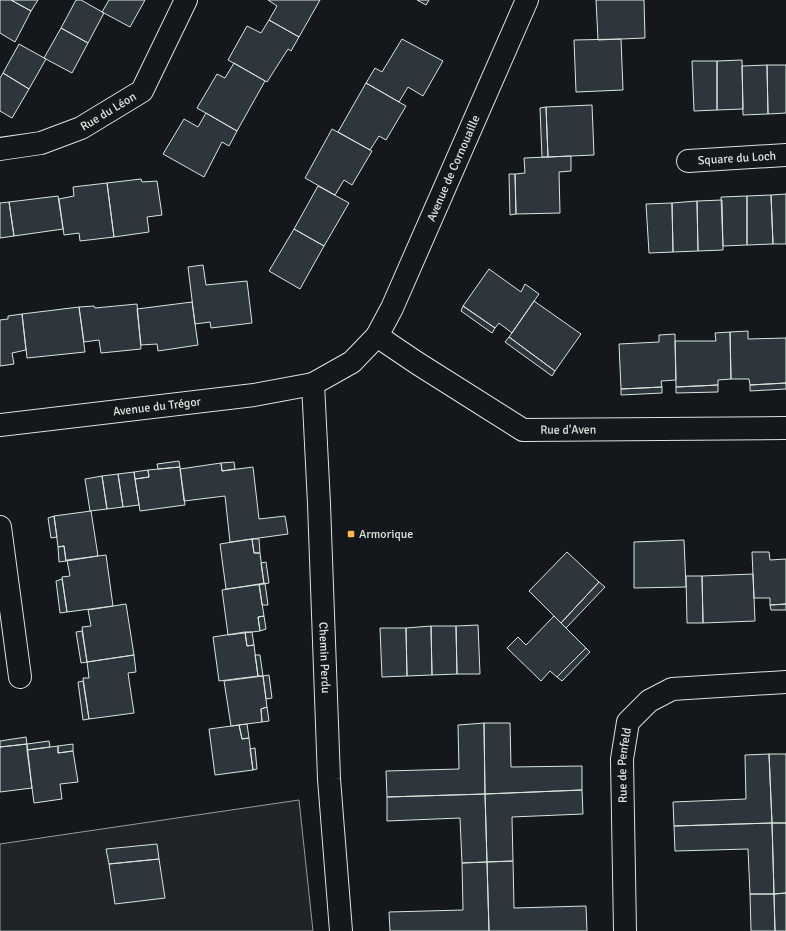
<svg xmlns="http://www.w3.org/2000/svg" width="786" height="931" viewBox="0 0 786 931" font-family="Signika,sans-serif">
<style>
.green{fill:#202428;stroke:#939e99}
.building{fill:#2c363c;stroke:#d8e6dc}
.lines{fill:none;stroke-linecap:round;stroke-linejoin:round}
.street-casing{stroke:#d8e6dc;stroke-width:24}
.street{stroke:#14181c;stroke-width:22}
.poi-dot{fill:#ffb74d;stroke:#14181c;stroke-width:1.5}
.labels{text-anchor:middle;stroke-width:3;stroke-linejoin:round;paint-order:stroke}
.street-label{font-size:12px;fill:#d8e6dc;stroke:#14181c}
.poi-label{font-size:12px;fill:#d8e6dc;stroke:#14181c;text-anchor:start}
</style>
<rect width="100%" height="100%" fill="#14181c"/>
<path class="green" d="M299,800L313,931H0V844Z"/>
<path class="building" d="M0,0H11L31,11L15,42L0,33Z
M11,0H38L31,11Z
M76,0H81L104,13L88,43L61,28Z
M109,0H145L130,27L102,12Z
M268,0H320L299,37L269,20L277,6Z
M417,0H429L426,5Z
M596,0H644L645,38L598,40Z
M269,20L299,37L291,51L288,49L267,82L228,60L247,26L261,33Z
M61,28L88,43L72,73L44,58Z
M402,39L443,61L423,96L408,87L399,102L366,83L375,68L382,72Z
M621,39L623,90L576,92L574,40Z
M19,44L46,59L29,89L3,73Z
M742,60L743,109L717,110V61Z
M692,61H717V110L694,111Z
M234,63L265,81L237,131L197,108L217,74L225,78Z
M767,65H786V113L768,114Z
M767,65L768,114L743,115L742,66Z
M3,73L29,89L12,118L0,111V78Z
M366,83L406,106L386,140L379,136L370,150L338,132Z
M592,105L594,155L548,157L546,107Z
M546,107L548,157H542L540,108Z
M206,113L237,131L229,146L222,142L204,177L163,154L184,119L198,127Z
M332,129L372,151L352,185L344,180L335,195L305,178Z
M571,156V171L559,172L560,213L516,214L515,174L525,173L524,158Z
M509,174H515L516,214L510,215Z
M141,179L142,182L157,181L162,215L147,217L149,232L114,237L107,183Z
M107,183L114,237L80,241L79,233L64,235L59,199L74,196L73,187Z
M318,186L349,203L324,246L294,229Z
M786,194V244H773L771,195Z
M771,195L773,244L747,245V196Z
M58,196L63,229L14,236L9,202Z
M747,196V245L723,246L721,197Z
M722,200L723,250L698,251L697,201Z
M697,201L698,251L673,252L672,203Z
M9,202L14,236L0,238V203Z
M672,203L673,252L649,253L646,204Z
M294,229L324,246L300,289L269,271Z
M203,265L206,285L247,281L252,323L211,328L210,322L195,324L188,267Z
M489,269L521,292L525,284L539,294L512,333L499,323L495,328L463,306Z
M534,301L581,334L555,371L509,337Z
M192,302L198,345L158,351L157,344L141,345L137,309Z
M137,304L141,349L101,353L99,340L84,342L79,307L94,306L95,308Z
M463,306L495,328L492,333L461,311Z
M79,307L85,352L27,358L22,314Z
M22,314L26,350L12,353L14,364L0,366V320L8,319V316Z
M748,331V339L786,338V383L750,385L749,379H731L730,332Z
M730,332L731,379L718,380V385L676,387L675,341H716L715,333Z
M675,334L676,380L661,381L662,387L621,389L619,344L659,342V335Z
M509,337L555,371L552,376L505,342Z
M786,383V389L750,391V385Z
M718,385V392L676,393V387Z
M662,387V393L621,395V389Z
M179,461L180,467L158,469L157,464Z
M234,462L235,469L222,471L221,463Z
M221,463L222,471L253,467L259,519L285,516L288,534L230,542L225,496L184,501L180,469Z
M180,467L185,505L140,511L135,479L149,477L148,470Z
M148,470L149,477L135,479L134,472Z
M134,472L139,505L123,507L118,474Z
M118,474L123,507L107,509L102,476Z
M102,476L107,509L90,511L85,479Z
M91,511L98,556L66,561L64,546L58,547L54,516Z
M54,516L57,537L51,538L48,518Z
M252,539H259L260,553H254Z
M252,539L254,553H260L264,584L226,589L220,544Z
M684,540L686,587L634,588V542Z
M64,546L66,561L59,562L58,547Z
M567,552L599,582L561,623L529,591Z
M752,552H769L770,560L786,559V604L770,605V598H754Z
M106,555L113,606L67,612L62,577L70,576L67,560Z
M266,562L269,583L264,584L261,563Z
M753,574L755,621L703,623L702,576Z
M686,576H702L703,623H687Z
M62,579L67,612L60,613L56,581Z
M599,582L605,587L566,628L561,623Z
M265,583L268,605H262L259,584Z
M259,584L264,616L258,617L260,631L228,635L222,590Z
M126,604L134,655L87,662L82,627L91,626L88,610Z
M786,604V610H771L770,605Z
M264,616L266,629L260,631L258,617Z
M554,616L586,648L557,677L550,671L541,681L507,648L518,637L526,645Z
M478,625L480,674H457L456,626Z
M431,626L432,675L407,676L406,628Z
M431,626H456L457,674L432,675Z
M380,628H406L407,676L382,677Z
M82,631L87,662L81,663L76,632Z
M245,632H252L254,645L247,646Z
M245,632L247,646L254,645L258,676L219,681L213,637Z
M586,648L590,652L562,681L557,677Z
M134,655L136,672L128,673L134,713L89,719L83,678H89L87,662Z
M255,655H260L263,676H258Z
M269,675L272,698L266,699L263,676Z
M263,676L267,707L261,709L262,722L231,726L224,681Z
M83,681L89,719L83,720L78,682Z
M267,707L269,721L262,722L261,709Z
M484,723H510L511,767L582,766V790L485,794Z
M484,723L485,794L387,797L386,771L459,769L458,725Z
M247,724L249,738L242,739L239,725Z
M239,725L242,739L249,738L253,770L215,775L209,729Z
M26,737L27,744L0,747V741Z
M49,741L50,747L27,750V744Z
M27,744L32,788L0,792V747Z
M73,744V751L58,753V746Z
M58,746V753L73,751L78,782L60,784L62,799L34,803L27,750Z
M255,748L257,769L253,770L250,749Z
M769,754H786V823H772Z
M769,754L772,823L674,826L673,802L746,799L745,755Z
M582,790L583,814L512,817L513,861L487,862L485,794Z
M485,794L487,862L462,863L460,818L387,821V797Z
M772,823L774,894H750L748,849L675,851L674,826Z
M772,823H786V893L774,894Z
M157,844L159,859L109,864L106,849Z
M159,859L165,898L115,904L109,864Z
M513,861L514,908L586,906L587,931H489L487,862Z
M487,862L489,931H390L389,912L463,910L462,863Z
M786,893V931H775L774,894Z
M750,894H774L775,931H751Z"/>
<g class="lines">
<g class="street-casing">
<g id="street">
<path id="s1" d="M0,149L41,143L81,128L142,91L186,0"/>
<path id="s2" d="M688,161L786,155"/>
<path id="s3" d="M377,336L417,363L523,430L786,428"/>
<path id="s4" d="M313,384L319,504L329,779L341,931"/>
<path id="s5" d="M0,425L254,395L313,384L352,362L377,336L392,308L527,0"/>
<path d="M0,527L20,677"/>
<path id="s6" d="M625,931L622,759L628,722L649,701L672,689L786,682"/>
</g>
</g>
<use href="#street" class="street"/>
</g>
<rect class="poi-dot" x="347" y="530" width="8" height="8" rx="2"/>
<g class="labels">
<g class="street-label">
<text dy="4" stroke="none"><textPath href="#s1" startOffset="116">Rue du Léon</textPath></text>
<text dy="4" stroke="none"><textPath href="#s2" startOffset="49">Square du Loch</textPath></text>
<text dy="4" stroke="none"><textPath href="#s5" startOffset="581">Avenue de Cornouaille</textPath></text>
<text dy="4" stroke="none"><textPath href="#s5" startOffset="158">Avenue du Trégor</textPath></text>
<text dy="4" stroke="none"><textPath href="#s3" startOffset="219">Rue d'Aven</textPath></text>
<text dy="4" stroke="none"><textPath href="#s4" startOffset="274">Chemin Perdu</textPath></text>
<text dy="4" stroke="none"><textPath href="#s6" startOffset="166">Rue de Penfeld</textPath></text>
</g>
<g class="poi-label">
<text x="359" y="538">Armorique</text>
</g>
</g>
</svg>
